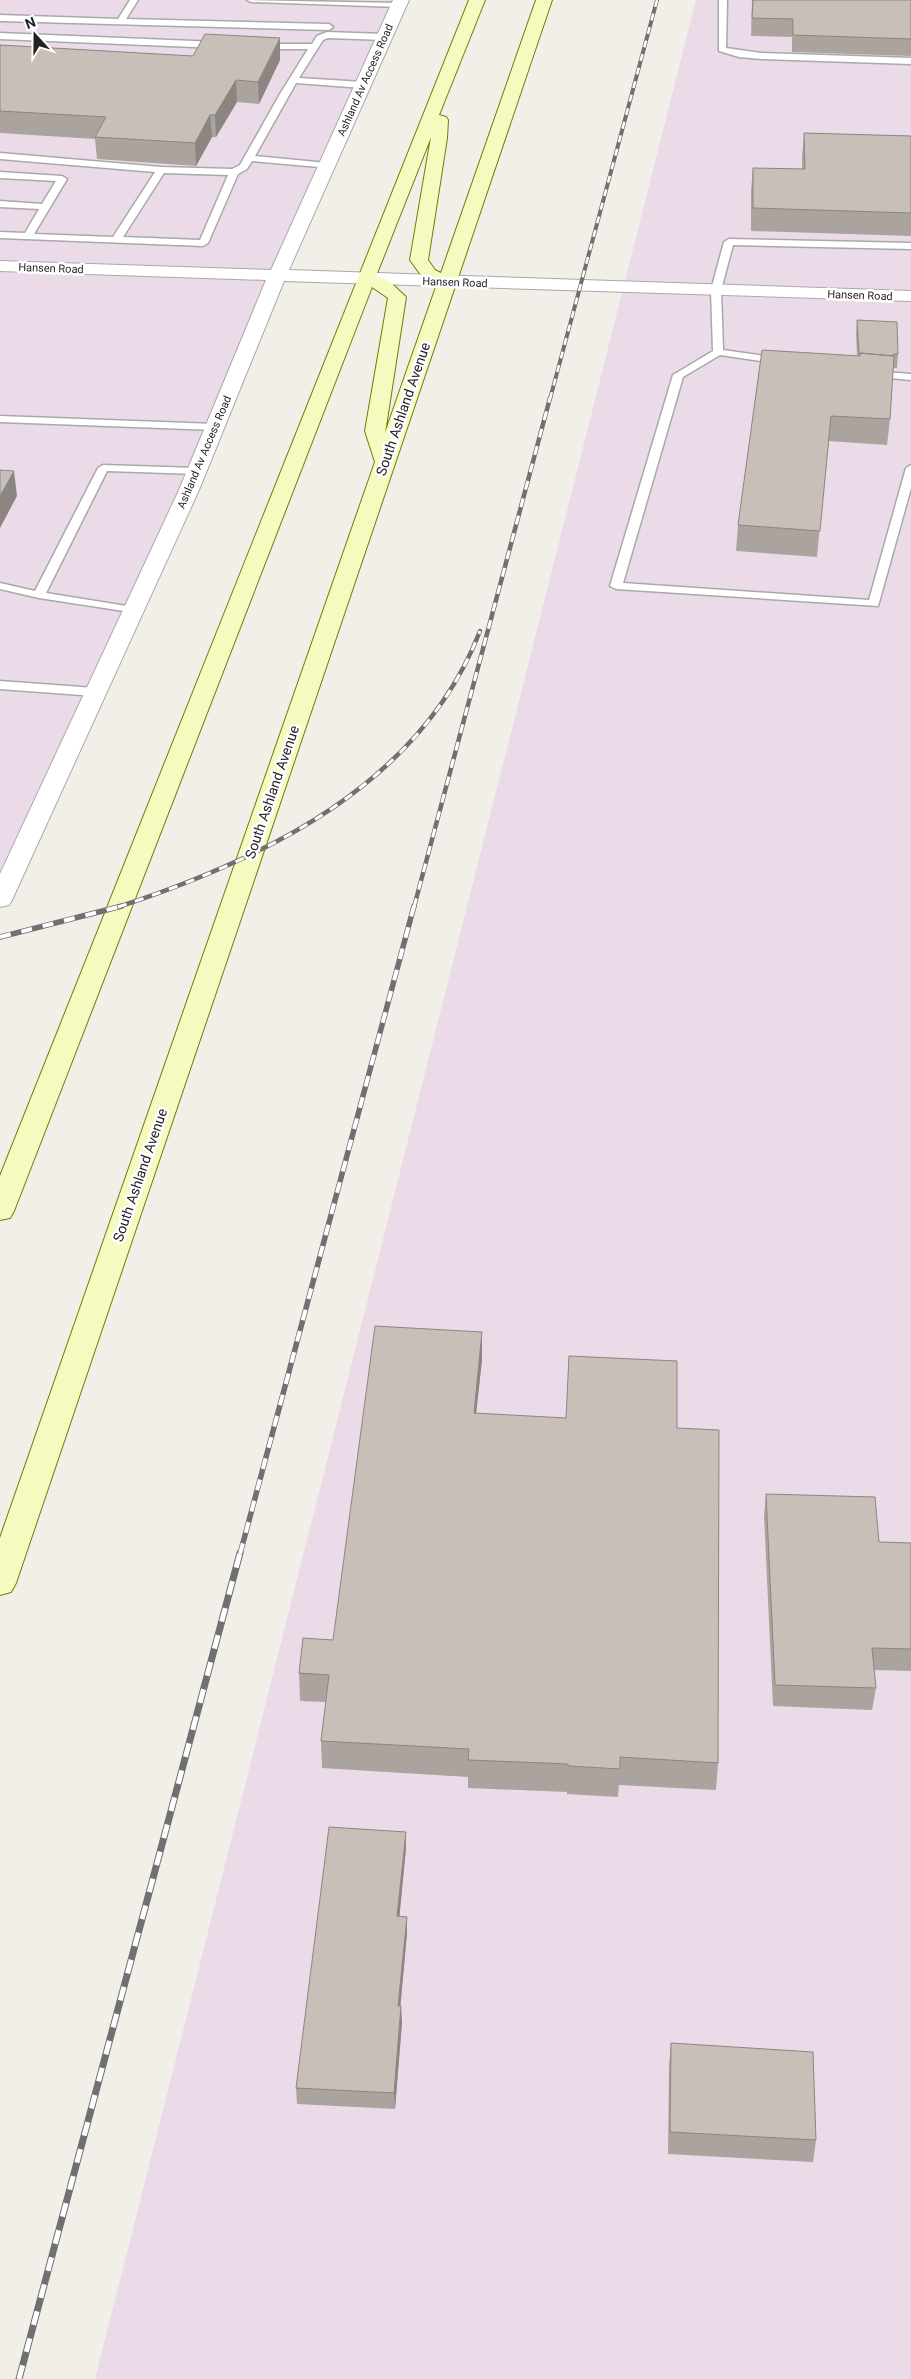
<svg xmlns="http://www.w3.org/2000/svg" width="911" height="2379" viewBox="0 0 911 2379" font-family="Roboto,sans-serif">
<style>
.industrial{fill:#ebdbe8}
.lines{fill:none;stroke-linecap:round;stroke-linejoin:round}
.service-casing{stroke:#a9a9a9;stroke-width:3}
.minor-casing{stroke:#a9a9a9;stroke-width:2}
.secondary-casing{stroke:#707d05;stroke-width:2}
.service{fill:#fff;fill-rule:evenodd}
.minor{fill:#fff;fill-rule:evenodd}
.secondary{fill:#f7fabf;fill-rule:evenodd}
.rail-far3-casing{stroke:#707070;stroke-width:4}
.rail-far2-casing{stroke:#707070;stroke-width:4.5}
.rail-far1-casing{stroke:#707070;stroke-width:5.5}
.rail-casing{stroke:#707070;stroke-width:7}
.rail-far3{stroke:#fff;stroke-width:2.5;stroke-dasharray:7;stroke-linecap:butt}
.rail-far2{stroke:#fff;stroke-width:3;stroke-dasharray:9;stroke-linecap:butt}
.rail-far1{stroke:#fff;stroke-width:4;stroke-dasharray:11;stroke-linecap:butt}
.rail{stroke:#fff;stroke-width:5;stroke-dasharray:14;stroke-linecap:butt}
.wall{fill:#aba49e}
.shaded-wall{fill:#8b8681}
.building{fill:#c7bfb8;stroke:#8b8681}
.labels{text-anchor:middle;stroke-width:5;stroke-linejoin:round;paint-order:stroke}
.far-street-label{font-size:11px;fill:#222;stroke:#fff}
.street-label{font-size:14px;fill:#222;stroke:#fff}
</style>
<rect width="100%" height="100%" fill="#f2efe9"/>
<path class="industrial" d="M0,0H400L0,900Z
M696,0H911V2379H95Z"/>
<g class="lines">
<g class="service-casing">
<path id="service" d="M130,0H138L126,19L329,24L333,27L329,30L0,21V15L118,19Z
M247,0L399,3L403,5L399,7L251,2Z
M719,0H727L726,48L761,53L911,58V64L761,59L739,57L719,51Z
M327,32L385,34L389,37L385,40L328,38L323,40L299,78L363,82L367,85L363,88L296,83L255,156L327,163L330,164V168L252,161L247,169L238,174L208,243L203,246L0,238V232L25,233L39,209L0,207V201L42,204L56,181L0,178V172L62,176L67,179L34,234L113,237L155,172L0,159V153L161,167L232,169L240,165L280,94L308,49H261L257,46L258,44H312L317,36ZM164,173L228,175L200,240L123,237Z
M0,33L218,42L222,45L218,48L0,39Z
M729,239L911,243V249L733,245L721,290L723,350L781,358L786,361L781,364L720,355L683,377L623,583L869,600L906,468L911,465V488L878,606L616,589L610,586L673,375L713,351L711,290L724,242Z
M873,371L911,374V380L869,376V372Z
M0,416L215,424L220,427L215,430L0,422Z
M103,465L197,468L202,471L197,474L107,471L46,593L133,607L137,609L139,611L137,613L39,598L0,589V583L35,591L98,468Z
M0,681L95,688L101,692L95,696L0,689Z"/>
</g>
<g class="minor-casing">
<path id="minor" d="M393,0H409L289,270L911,291V301L284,281L199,490L12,900L9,905L0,907V874L179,490L266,280L0,271V261L271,270Z"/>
</g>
<g class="secondary-casing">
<path id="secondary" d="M469,0H485L439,115L446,117L448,120L447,138L428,260L435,270L441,273L536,0H552L16,1583L11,1592L0,1595V1538L375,462L365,431L388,298L372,287L14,1211L10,1218L0,1220V1176ZM431,137L410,260L423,278L437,284L385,433L406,297L389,281L376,276Z"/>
</g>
<use href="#service" class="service"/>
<use href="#minor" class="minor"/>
<use href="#secondary" class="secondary"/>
<g class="rail-far3-casing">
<path id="rail-far3" d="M550,399L657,0"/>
</g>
<g class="rail-far2-casing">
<path id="rail-far2" d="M118,907C265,859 421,784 480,631
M414,907L550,398"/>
</g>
<g class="rail-far1-casing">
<path id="rail-far1" d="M0,937L122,906
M240,1554L414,906"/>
</g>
<g class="rail-casing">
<path id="rail" d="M19,2379L240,1553"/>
</g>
<use href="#rail-far3" class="rail-far3"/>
<use href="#rail-far2" class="rail-far2"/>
<use href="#rail-far1" class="rail-far1"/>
<use href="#rail" class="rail"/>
</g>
<path class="wall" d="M752,0H911V56L792,52V37L751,36Z
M0,45L193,56L280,60L259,104L237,102L216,137H212L196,166L97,159L95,139L0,133Z
M804,133L911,136V236L751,231V191L753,168L802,169V156Z
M857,320L898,354L897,368H893L890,419L887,445L828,441L817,557L736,551L738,525L857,356L856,334Z
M482,1332V1360L476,1413L677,1428L718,1763L716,1790L619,1785L618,1797L567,1794V1792L468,1788V1777L322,1768L321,1741L326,1702L300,1701L299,1673L333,1640Z
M766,1494L879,1542L911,1543V1671L874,1670L876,1688L872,1710L773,1706L764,1516Z
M406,1832V1848L399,1916L407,1917V1933L400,2006L402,2022L395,2109L297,2104L296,2088Z
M671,2043L816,2140L813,2162L668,2154L669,2066Z"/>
<path class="shaded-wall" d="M280,38V60L259,104L258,82Z
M236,80L237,102L216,137L215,115Z
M210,115L212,137L196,166L195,143Z
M14,471L17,496L0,528V496Z
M482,1332V1360L473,1441L474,1413Z
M406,1832V1848L398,1932L397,1916Z
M407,1917V1933L399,2022L398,2006Z
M401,2006L402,2022L395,2109L394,2093Z"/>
<path class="building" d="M753,0H911V39L793,35V19L752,18Z
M205,34L280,38L258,82L236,80L215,115H210L195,143L95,137L106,117L0,111V45L193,56Z
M804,133L911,136V213L753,208V168L805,169Z
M857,320L897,322L898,354H893V356L860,353V354H859Z
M762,350L860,356V353L894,356L890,419L831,416L820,531L738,525Z
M0,470L14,471L0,496Z
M375,1326L482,1332L474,1413L566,1418L569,1356L677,1361V1428L719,1430L718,1763L620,1757V1769L568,1766V1764L468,1760L469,1749L321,1741L329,1675L299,1673L303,1638L333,1640Z
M766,1494L875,1497L879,1542L911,1543V1649L872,1648L876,1688L775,1685Z
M329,1827L406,1832L397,1916L407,1917L398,2006H401L394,2093L296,2088Z
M671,2043L813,2052L816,2140L670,2132Z"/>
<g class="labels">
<g class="far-street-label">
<text transform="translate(365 80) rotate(-66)" y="4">Ashland Av Access Road</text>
<text transform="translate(51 268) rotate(2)" y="4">Hansen Road</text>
<text transform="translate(455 282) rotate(2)" y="4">Hansen Road</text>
<text transform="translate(860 295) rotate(2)" y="4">Hansen Road</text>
<text transform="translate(204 452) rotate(-67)" y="4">Ashland Av Access Road</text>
</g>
<g class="street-label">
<text transform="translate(403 409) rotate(-71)" y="5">South Ashland Avenue</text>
<text transform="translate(272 792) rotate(-71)" y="5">South Ashland Avenue</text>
<text transform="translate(140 1175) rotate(-71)" y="5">South Ashland Avenue</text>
</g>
</g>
<g transform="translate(35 35) rotate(339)" stroke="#ffffff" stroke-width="4" paint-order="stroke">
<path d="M0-4L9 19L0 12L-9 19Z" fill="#222222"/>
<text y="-8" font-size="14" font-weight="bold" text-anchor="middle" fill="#222222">N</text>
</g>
</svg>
